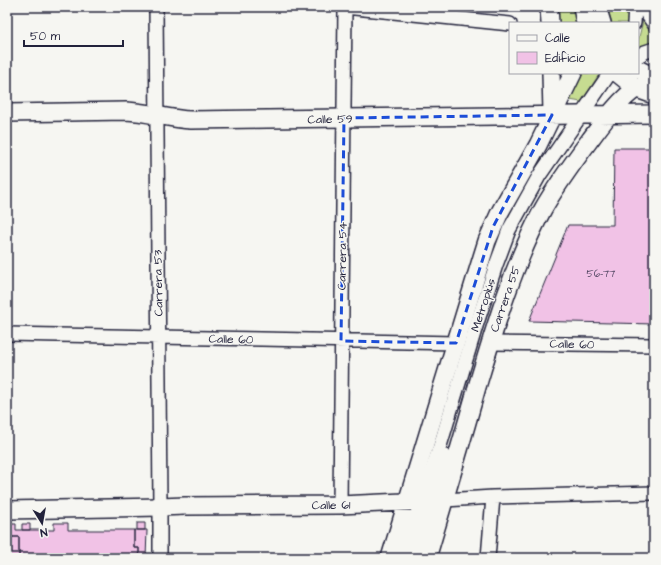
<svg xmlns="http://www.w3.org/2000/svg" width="661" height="565" viewBox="0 0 661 565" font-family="'Architects Daughter',sans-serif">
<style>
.green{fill:#c6dc91;stroke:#747f66}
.building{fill:#f1c2e6;stroke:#22223b}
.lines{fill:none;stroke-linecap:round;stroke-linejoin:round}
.minor-casing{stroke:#22223b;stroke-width:16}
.major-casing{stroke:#22223b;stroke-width:20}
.minor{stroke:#f6f6f2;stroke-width:13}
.major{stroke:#f6f6f2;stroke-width:17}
.marked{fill:none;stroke:#1d4ed8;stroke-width:3;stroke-dasharray:8 5;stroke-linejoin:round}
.labels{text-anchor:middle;stroke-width:3;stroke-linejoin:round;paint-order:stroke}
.number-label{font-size:10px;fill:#564a66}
.street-label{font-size:12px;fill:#22223b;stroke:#f6f6f2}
</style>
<rect width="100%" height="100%" fill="#f6f6f2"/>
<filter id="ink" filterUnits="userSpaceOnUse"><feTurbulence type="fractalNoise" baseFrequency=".025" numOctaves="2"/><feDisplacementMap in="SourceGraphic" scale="8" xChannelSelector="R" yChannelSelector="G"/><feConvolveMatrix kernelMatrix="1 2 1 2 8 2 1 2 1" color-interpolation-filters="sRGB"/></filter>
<g filter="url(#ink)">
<path class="green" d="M556,7H577L580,23H556Z
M608,7H630L628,23H612L610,16Z
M643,21L654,33V43L638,47V41Z
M582,73H600L581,102L570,100Z"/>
<path class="building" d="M614,148H654V324L529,321L568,225H613Z
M54,523H68V530H134V548H139V558H19V537H7V524H16V530H54Z
M137,523H145V530H137Z
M22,524H30V530H22Z
M134,530H147L146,558H139V548H134Z
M7,537H19V558H7Z"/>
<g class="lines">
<g class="minor-casing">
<path id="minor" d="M156,7L160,507V558
M345,7L510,24
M644,7L647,14L654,24
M634,23L635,7
M638,56L645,52L654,49
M7,334L456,343
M490,343L654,345
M445,500L493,497L654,493
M340,505L345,7
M402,558L410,534L440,446L477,323L496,265L509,230L539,176L610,73
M415,558L445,456
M488,558L493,497"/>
</g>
<g class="major-casing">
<path id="major" d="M549,7L550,23
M582,7L585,23
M597,7L602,23
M638,69L654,77
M551,73L552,113
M617,73L637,89L654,95
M7,113L126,111C148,112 169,119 191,120L654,114
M7,510L160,507L185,506L340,505L445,500
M390,558L482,257L487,241L500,212L538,145L573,73
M427,558C444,501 461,444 477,387C495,327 513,265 543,209C557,184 575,160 592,137C604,121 620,99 637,88C642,85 648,84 654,82"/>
</g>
<use href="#minor" class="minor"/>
<use href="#major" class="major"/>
</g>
</g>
<path class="marked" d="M552,115L493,227L456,343L341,341L344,118Z"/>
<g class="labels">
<g class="number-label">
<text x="601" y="277">56-77</text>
</g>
<g class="street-label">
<text transform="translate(330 119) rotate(-1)" y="4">Calle 59</text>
<text transform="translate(342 256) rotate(-89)" y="4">Carrera 54</text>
<text transform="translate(158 283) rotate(-91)" y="4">Carrera 53</text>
<text transform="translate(505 299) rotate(-71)" y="4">Carrera 55</text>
<text transform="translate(483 305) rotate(-72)" y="4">Metroplús</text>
<text transform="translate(231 339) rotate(1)" y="4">Calle 60</text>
<text transform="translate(572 344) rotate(1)" y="4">Calle 60</text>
<text transform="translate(331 505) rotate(-1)" y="4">Calle 61</text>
</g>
</g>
<rect width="661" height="565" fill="none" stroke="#f6f6f2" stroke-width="24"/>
<rect x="12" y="12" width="637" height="541" fill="none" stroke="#22223b" stroke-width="1.5" filter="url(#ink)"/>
<rect x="509" y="22" width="130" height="52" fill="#f6f6f2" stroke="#a1a1a9"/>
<rect x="517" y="35" width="20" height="6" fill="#f6f6f2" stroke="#a1a1a9"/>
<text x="545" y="42" font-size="12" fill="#22223b">Calle</text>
<rect x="517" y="52" width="20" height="12" fill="#f1c2e6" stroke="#a1a1a9"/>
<text x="545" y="62" font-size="12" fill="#22223b">Edificio</text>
<g transform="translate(42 523) rotate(169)" stroke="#f6f6f2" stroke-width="3" paint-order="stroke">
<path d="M0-3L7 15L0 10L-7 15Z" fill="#22223b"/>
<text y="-6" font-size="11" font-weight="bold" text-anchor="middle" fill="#22223b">N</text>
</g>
<path d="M24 40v6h99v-6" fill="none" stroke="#22223b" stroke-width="2"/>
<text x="30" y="40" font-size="12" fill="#22223b" stroke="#f6f6f2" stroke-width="3" paint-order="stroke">50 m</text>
</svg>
